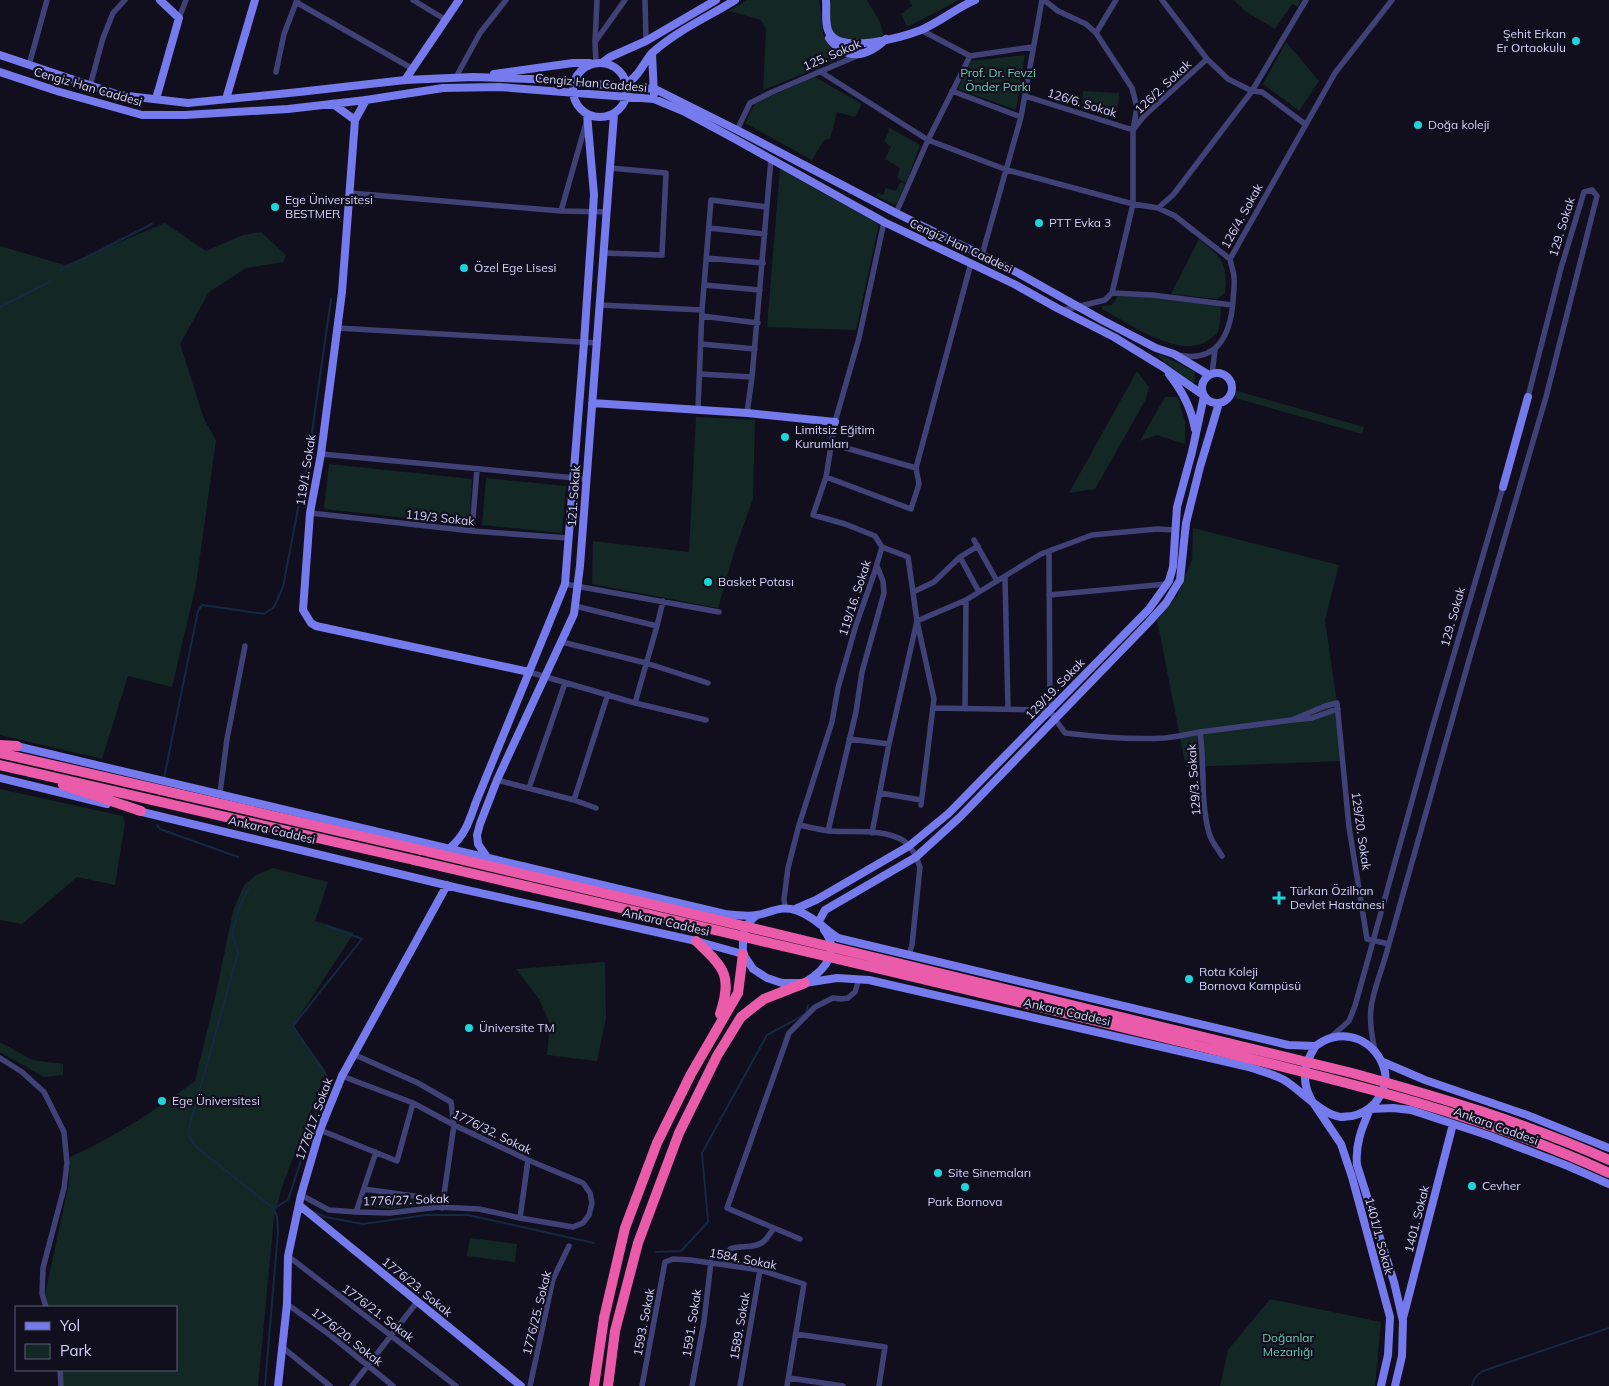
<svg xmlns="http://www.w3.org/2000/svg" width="1609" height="1386" viewBox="0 0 1609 1386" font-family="Mulish,sans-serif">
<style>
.green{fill:#132725}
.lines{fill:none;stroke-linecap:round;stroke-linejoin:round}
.stream{stroke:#152942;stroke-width:2}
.street{stroke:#404277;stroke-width:5.5}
.secondary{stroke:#757aed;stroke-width:8}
.highway{stroke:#ea5caa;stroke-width:10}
.highway-bridge{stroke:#ea5caa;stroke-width:10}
.poi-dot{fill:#1dd5db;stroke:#110f1e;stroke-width:2}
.labels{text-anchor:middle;stroke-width:4.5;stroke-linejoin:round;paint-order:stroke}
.poi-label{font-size:12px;fill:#d4d2f9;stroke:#110f1e;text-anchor:start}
.street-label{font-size:12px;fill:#d4d2f9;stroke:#110f1e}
.park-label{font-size:12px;fill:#68cfae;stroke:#110f1e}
</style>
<rect width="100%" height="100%" fill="#110f1e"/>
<path class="green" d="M747,0H819C824,25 817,45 845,57L763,90L766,30L761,20L729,11Z
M831,0H867L880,22L884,37C868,40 838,46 830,27C826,20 830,8 831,0Z
M909,0H959L907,27L901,14L912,6Z
M1234,0H1301L1298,7L1292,4L1275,29L1245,11Z
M1286,42L1319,81L1299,111L1263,84Z
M1025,55L1016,110L958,89L971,61Z
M815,77L862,104L855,117L837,112L830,139L824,140L812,160L745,123L755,103Z
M1083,91L1119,93L1118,107L1082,104Z
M888,127L920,145L906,183L897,178L900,168L885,159L891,147L884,141L889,132Z
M780,169L879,224L856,330L767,327Z
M901,182L905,184L896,205L876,196L877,193L883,195L886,188L896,191Z
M165,223L206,251L243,235L261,232L286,255L283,262L246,268L209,292L180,344L204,419L216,440L196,585L172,687L128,676L102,759L0,735V246L65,265Z
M1199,239C1221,257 1228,262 1225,293L1217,299L1171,294Z
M1118,296L1146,297L1221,306C1220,314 1221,327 1217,333C1216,335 1213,337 1211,338C1183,363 1129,323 1102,309V306L1112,305Z
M1160,354L1195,372L1194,384L1158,357Z
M1137,371L1149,387L1146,399L1095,489L1069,493Z
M1237,391L1364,427L1362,434L1235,398Z
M1165,397H1178L1185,422V444L1157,435L1140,441Z
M696,417L755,420L753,499L735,549L718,608L592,584L593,541L689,552Z
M329,464L472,479L469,525L324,509Z
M486,478L566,486L562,533L482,525Z
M1193,528L1339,565L1325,620L1337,703L1343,761L1186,767L1157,620L1177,596L1192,560Z
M0,789L123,816L125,823L115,885L77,877L22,924L0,920Z
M273,868L328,882L315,921L354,933L293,1026L326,1071L282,1187L274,1217L258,1386H64L61,1370H176V1307H48L45,1294L69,1183L70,1157C115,1137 156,1110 195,1081L216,994L233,911L244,885L256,875Z
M605,962L606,1018L597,1061L547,1055L550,1024L539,999L516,969Z
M0,1042L32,1060L63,1064V1075L44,1077L0,1052Z
M366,1195L436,1202L392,1209L362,1206Z
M470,1238L517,1244L515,1262L467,1256Z
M1270,1299L1381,1322L1375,1386H1220L1228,1350Z"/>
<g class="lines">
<path class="stream" d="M61,270L152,224
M0,307L51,281
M164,778L198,611L202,605L264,614L274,607L283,587L303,482C309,469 307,453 311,439L331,299
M157,825L160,829L238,857
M249,887L239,907L232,934L238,953L188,1132L191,1140L196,1147L273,1208L277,1216L278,1232L265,1386
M274,1208L288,1200L328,1078L293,1026L362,939L327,926
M310,1210L325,1217L363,1224L426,1215H468L594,1243
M656,1252L681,1251L708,1222L702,1153L767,1035L795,1020L806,1013L808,1005
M1472,1386C1474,1378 1476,1375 1483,1371L1609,1328"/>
<path class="street" d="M413,0L446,20
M645,0L646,41
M1044,0L1058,11L1086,24L1096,33L1132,88L1137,107L1133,130V204L1112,293
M1162,0L1207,59L1228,79L1252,91L1262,92L1305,124
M296,2L413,69
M179,18L186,0
M921,30L970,56
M1096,33L1116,0
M595,42L625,0
M596,63L595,42L597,0
M29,65L47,0
M276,72L284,34L297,0
M821,72L928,140L1007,170L1133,204L1158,208L1175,216L1230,259
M456,77L480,33L506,0
M90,86L103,38L113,13L125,0
M952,91L1021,117
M1025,96L1133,130L1144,116L1207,59
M737,130L750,103L770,93L859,55L860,43
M350,193L561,211L607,212
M1158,208L1173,195L1252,91L1306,0
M561,211L586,123
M896,213L928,140L970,56L1032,47
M709,228L765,234
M604,253L662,255L666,173L610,168
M982,255L1021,117L1042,0
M706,258L763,263
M704,285L760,290
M600,305L702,310
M1064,310L1105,300L1112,293L1152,295L1232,305
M702,316L758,323
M337,328L597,343
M701,344L755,349
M1178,355C1217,363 1230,336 1233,302C1233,294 1235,286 1234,278C1234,272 1231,265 1230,259L1335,73L1392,0
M700,374L752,377
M1212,374L1215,350
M698,409L702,310L711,200L767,207
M747,413L752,377L771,159
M832,444L916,468
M321,454L586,479
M826,477L911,509L919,484L916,468L971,263
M310,513L472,531L568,538
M472,531L477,469
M974,540L997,581
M882,547L908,557L917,621L934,699L921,805
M1049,551L1050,710L1055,719L1065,733C1098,737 1131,740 1164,738C1176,737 1188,734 1200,732
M960,557L979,592
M1005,577L1008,709
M565,584L719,612
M913,592L934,582L960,557L978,546
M1049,595L1167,584
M575,606L657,626
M562,642L646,663L708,683
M529,672L635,703L706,720
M635,703L657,626L663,601
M933,708L1050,710
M965,709L966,600
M1338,709L1312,718L1292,720L1325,706L1337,703L1349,827L1367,939L1389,944
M849,739L889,744
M497,780L574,800L596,808
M529,788L565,683
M220,793L227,739L245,646
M880,793L921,800
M574,800L608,694
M799,825C809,827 820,830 830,831C853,833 883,828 904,841C912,847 917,858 920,867L912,945L909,955
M828,831L856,712L862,672L884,593L883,581L877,566
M872,833L889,744L917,621L966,600L1041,554L1092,535L1157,529L1175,530
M1222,856C1218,849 1211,841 1209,833C1200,800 1205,765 1200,732L1292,720
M785,908L784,899L788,868L799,825L832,722L838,688L856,625L874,574L882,547L875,536L845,524L813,515L826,477L835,422L859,338L884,222
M1331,1037L1349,1021L1355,1006L1432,729L1503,487
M1375,1050C1365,1008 1373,997 1385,958L1469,660L1546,397L1597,196L1592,190L1584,192L1561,268L1528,397
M353,1054L418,1083L451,1102L454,1125L442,1208
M0,1058L22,1072L44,1092L64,1132L67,1163L64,1188L43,1268L42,1294L46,1307
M320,1130L397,1161L413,1103
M364,1189L442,1200
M301,1195L329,1210L356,1212L390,1213L438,1207L479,1209L520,1218L573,1227L583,1223L589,1215L592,1203L590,1193L583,1183L528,1160L454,1125L413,1103L342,1076
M356,1212L376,1152
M520,1218L528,1160
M800,1239L727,1208L789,1033L815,1007L833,998L841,999L848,998L855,992L859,979
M288,1256L456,1386
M725,1264L730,1249C741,1245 754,1249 763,1242C767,1239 771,1232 774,1228
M287,1304L330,1335L393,1386
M796,1334L885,1347L879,1386
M282,1347L330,1386
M60,1370L61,1386
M789,1378L843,1386
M352,1386L417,1302
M530,1386L553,1279L569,1246
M642,1386L665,1262L673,1259L690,1260L760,1270L804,1284L787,1386
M692,1386L704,1321L711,1262
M740,1386L760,1270"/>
<path class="secondary" d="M826,0C827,10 824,26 830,34C843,54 903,37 921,30C940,22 956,8 975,0
M829,38C846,61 866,58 886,39
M652,54L654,94
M0,55L119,95L188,103L299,92L405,80L473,77L532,79L655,89L737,130L896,213L1018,273L1102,320L1156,348L1174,354L1209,375
M603,62L610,57L646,41L716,0
M573 90a27 27 0 1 1 54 0a27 27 0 1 1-54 0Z
M0,72L60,92L142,115H185L288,109L366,100L443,88L499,87L654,99L683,111L735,139L884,222L1014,284L1057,308L1114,337L1163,367L1203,395
M494,74L573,63H590
M405,80L459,0
M627,83C638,78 644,62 652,53C676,31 708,17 735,0
M156,99L179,18L160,0
M226,99L255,0
M366,100L355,120L342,292L321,454L310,513L303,610L311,623L316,626L529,672
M333,104L355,120
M1202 388a15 15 0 1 1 30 0a15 15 0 1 1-30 0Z
M1169,374C1182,391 1191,407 1195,429
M592,403L747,413L835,422
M1503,487L1528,397
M12,745L725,914C735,915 747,917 757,915C770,913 781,905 795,910C811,915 824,928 838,938L842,939L1288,1045L1315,1046
M0,778L107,804
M138,811L462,889L696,941L743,954L753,969L767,978L782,983H805L837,978L869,980L1249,1067C1260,1071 1274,1074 1284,1080C1301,1090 1322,1115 1341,1117C1344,1117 1349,1116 1352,1116C1362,1114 1368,1110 1375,1103C1382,1095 1387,1083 1385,1072C1378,1041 1344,1025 1317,1045C1314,1047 1313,1051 1311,1054C1302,1070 1303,1085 1312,1101L1341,1144L1352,1177L1390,1317L1388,1355L1381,1386
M450,848C466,834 469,821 476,802L565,584L584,343L594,195L587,114
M487,857L478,844L477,835L480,824L497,780L574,614L580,566L614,114
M795,909L816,900L909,846L949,813L1149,609L1169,581L1173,567L1177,507L1192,452L1204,396
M818,923L825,910L916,857L960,817L1148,623L1166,603L1180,580L1186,523L1200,467L1219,403
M743,954C743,934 741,928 757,915
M807,981C825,970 841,951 824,930
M1383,1062L1425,1080L1527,1115L1609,1148
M1370,1109C1362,1128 1355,1144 1357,1165L1394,1282L1403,1321L1402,1356L1395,1386
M1370,1109L1393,1108L1411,1110L1490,1136L1568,1166L1609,1184
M299,1205L521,1386
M1403,1318L1453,1124
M278,1386L287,1304L288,1256L301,1195L320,1130L342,1076L447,885"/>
<path class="highway" d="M0,745L17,746
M0,753L421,850
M0,765L418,861
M63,785L141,811
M696,941C724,968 733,975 720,1014
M594,1386L604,1318L625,1228L657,1143L691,1074L738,993L743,954
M608,1386L615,1331L638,1243L679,1133L717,1056L741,1017L764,999L805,983"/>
<path class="highway-bridge" d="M421,850L794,938L1352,1073C1439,1097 1526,1123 1609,1160
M418,861C663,918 909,974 1153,1035C1307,1073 1464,1106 1609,1173"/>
</g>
<g class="poi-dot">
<circle cx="1576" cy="41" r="5"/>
<circle cx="1418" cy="125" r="5"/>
<circle cx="275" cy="207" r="5"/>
<circle cx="1039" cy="223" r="5"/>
<circle cx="464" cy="268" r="5"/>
<circle cx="785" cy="437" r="5"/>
<circle cx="708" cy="582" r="5"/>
<path d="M1276.5 890.5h5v5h5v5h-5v5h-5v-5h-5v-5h5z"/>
<circle cx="1189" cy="979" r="5"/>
<circle cx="469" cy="1028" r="5"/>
<circle cx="162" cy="1101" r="5"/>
<circle cx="938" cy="1173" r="5"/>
<circle cx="1472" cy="1186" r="5"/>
<circle cx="965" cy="1187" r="5"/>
</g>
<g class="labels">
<g class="poi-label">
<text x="1566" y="38" text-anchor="end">Şehit Erkan<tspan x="1566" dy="14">Er Ortaokulu</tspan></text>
<text x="1428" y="129">Doğa koleji</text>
<text x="285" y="204">Ege Üniversitesi<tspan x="285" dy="14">BESTMER</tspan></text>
<text x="1049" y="227">PTT Evka 3</text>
<text x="474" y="272">Özel Ege Lisesi</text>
<text x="795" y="434">Limitsiz Eğitim<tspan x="795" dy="14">Kurumları</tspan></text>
<text x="718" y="586">Basket Potası</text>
<text x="1290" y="895">Türkan Özilhan<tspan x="1290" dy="14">Devlet Hastanesi</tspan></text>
<text x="1199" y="976">Rota Koleji<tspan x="1199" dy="14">Bornova Kampüsü</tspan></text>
<text x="479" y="1032">Üniversite TM</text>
<text x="172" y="1105">Ege Üniversitesi</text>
<text x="948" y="1177">Site Sinemaları</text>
<text x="1482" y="1190">Cevher</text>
<text x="965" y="1206" text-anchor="middle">Park Bornova</text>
</g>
<g class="street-label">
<text transform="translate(832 55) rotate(-23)" y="4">125. Sokak</text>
<text transform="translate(591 83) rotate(5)" y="4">Cengiz Han Caddesi</text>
<text transform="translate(88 87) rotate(16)" y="4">Cengiz Han Caddesi</text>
<text transform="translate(1163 87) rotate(-43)" y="4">126/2. Sokak</text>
<text transform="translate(1082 103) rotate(17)" y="4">126/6. Sokak</text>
<text transform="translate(1242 216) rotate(-61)" y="4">126/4. Sokak</text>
<text transform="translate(1562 227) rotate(-73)" y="4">129. Sokak</text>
<text transform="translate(961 246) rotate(25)" y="4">Cengiz Han Caddesi</text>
<text transform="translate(306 470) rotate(-81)" y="4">119/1. Sokak</text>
<text transform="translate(574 496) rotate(-86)" y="4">121. Sokak</text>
<text transform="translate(440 518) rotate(6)" y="4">119/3 Sokak</text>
<text transform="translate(855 598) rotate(-72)" y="4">119/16. Sokak</text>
<text transform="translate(1453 617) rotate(-74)" y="4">129. Sokak</text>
<text transform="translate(1055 689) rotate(-46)" y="4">129/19. Sokak</text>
<text transform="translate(1194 780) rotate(-94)" y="4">129/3. Sokak</text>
<text transform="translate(272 830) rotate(13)" y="4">Ankara Caddesi</text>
<text transform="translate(1361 831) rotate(82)" y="4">129/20. Sokak</text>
<text transform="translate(666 922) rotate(13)" y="4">Ankara Caddesi</text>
<text transform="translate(1067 1012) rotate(13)" y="4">Ankara Caddesi</text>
<text transform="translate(314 1119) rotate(-70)" y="4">1776/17. Sokak</text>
<text transform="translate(1496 1126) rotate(20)" y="4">Ankara Caddesi</text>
<text transform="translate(492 1132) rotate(26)" y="4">1776/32. Sokak</text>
<text transform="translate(406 1200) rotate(-2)" y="4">1776/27. Sokak</text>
<text transform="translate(1417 1219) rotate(-76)" y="4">1401. Sokak</text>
<text transform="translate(1379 1236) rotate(75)" y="4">1401/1. Sokak</text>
<text transform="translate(743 1259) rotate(11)" y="4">1584. Sokak</text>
<text transform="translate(417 1287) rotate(39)" y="4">1776/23. Sokak</text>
<text transform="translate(378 1313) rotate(37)" y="4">1776/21. Sokak</text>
<text transform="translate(537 1313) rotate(-76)" y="4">1776/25. Sokak</text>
<text transform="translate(644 1322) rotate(-79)" y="4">1593. Sokak</text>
<text transform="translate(692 1323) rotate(-81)" y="4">1591. Sokak</text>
<text transform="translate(740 1326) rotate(-80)" y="4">1589. Sokak</text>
<text transform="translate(347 1337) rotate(38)" y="4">1776/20. Sokak</text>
</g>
<g class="park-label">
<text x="998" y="77">Prof. Dr. Fevzi<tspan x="998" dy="14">Önder Parkı</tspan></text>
<text x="1288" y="1342">Doğanlar<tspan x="1288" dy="14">Mezarlığı</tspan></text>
</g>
</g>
<rect x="15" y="1306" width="162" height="65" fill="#110f1e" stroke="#5f5d76"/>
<rect x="25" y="1322" width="25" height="8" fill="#757aed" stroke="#5f5d76"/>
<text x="60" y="1331" font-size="15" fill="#d4d2f9">Yol</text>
<rect x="25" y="1344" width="25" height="15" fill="#132725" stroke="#5f5d76"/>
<text x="60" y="1356" font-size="15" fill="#d4d2f9">Park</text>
</svg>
